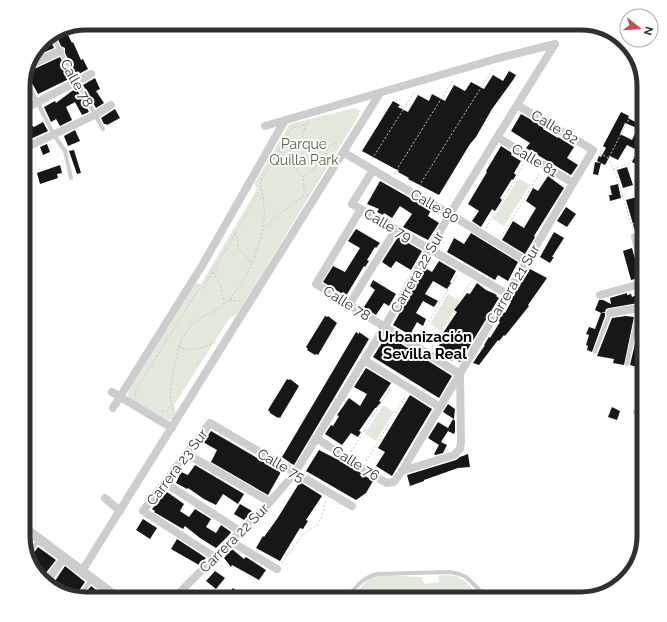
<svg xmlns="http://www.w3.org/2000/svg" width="667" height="622" viewBox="0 0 667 622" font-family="Raleway,sans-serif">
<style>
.green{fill:#e3e8dd}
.building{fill:#171717}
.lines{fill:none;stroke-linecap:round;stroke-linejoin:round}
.path{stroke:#c7c7c7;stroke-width:1;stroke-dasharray:2 2;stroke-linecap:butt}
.service{stroke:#cdcdcd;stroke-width:4}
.minor{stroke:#cdcdcd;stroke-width:8}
.tertiary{stroke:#cdcdcd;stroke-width:10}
.labels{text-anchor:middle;stroke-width:4;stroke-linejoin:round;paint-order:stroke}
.street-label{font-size:14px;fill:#303030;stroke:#fff}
.park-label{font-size:14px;fill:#536742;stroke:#fff}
.neighbourhood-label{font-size:15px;font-weight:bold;fill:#000;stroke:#fff}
.rim{fill:none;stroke:#303030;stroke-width:5}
</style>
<rect width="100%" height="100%" fill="#fff"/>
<path class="green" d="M355,108L360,111L359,115L238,313L229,319L174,405L176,413L173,418L168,421L129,398L128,395L129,390L196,283L201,284L257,189L254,184L289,125L293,123Z
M519,178L530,185L504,226L493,219Z
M448,294L459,301L441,331L430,324Z
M383,405L394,412L376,441L365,434Z
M438,575L457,576L466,582L483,599H351C357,592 363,583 371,578C380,573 411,577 422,577L424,584L439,582Z"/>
<path class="building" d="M66,31L72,43L73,42L81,60L83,59L88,69L77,75L65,53V48L61,46L56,35Z
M50,39L54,48L36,56L42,43Z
M60,57L71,78L38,94L27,74L30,69H34Z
M509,71L516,75L513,80L492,109L476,137L470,144L439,195L408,179L409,178L398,172L399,171L362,151L393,101L400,105L398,107L408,112L418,95L429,101L432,94L445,101L454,85L465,91L471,82L484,89L493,75L503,81Z
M95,78L100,89L96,91L104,103L96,108L83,85Z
M76,88L89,112L82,115L75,102L66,107L72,120L60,126L56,119L51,122L44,107L55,101L56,103Z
M115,109L120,118L107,125L106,124H104L101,118Z
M621,112L629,116L628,118L639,124L637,128L625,123L620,134L632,140L639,125L644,128V140L642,139L637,150L627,145L618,160L610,156L605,165L597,161L599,156L601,157L606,148L603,146Z
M521,114L544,127L543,129L558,138V137L574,147L567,158L578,165L571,175L526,148L530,143L511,131Z
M43,122L48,131L26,141L23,134V130L33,126L34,127Z
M75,130L80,141L68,146L64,136Z
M47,144L50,152L43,155L40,147Z
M501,146L512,153L511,155L521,161L514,173L516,175L513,180L512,179L500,198L502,200L495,211L492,209L481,227L472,221L479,211L468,204L487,172L486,171Z
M74,150L81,173L77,174L69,151Z
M635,156L643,160L640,166L632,162Z
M595,162L601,163L598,175L593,174Z
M60,165L62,173L57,174L58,178L40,184L37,173Z
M627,167L633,185L623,188L617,170Z
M548,176L564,188L534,236L535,237L525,254L502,240L513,221L524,228L536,208L526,201L533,188L538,191Z
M380,181L431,210L428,216L439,223L428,240L403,227L412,214L400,206L392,218L384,213L383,215L377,212L379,209L367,204Z
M618,184L621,198L610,201L609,195H612L610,186Z
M637,197L639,204L641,203L644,220V250L640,235L636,231H635L626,200Z
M566,207L576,214L567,227L557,221Z
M356,229L380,243L376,248L375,247L367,260L369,261L365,267L364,266L346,296L323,282L333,266L345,272L360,248L348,241Z
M554,232L564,238L552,257H554L550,263L540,257Z
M471,233L518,262L508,281L498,275L495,280L447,252L454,238L464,244Z
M398,237L422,251L411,270L396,261L391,268L382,262Z
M632,248L639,273L643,277L631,280L623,251Z
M439,261L456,271L450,282L451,283L447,289L433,281L425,294L438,301L434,307L423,301L416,313L426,319L423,326L417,322L410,335L393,325L425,268L432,272Z
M530,269L547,278L528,305L529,306L505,336L504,335L499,341L498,340L479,365L473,363L485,345H484L489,337L490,338L500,322L498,321L504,312L505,313L511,302L510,301Z
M373,280L396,294L389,306L384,303L376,315L364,307L375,290L370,286Z
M477,283L486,290L497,295L496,296L499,298L460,362L453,359L452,361L441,355L442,353L437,349L440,344L437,342L457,312L454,310L458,305L467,293L470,294Z
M644,292V302L609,308L606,309L605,312L601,313H605V316L592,352L587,350L588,346L586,345L589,335L586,334L589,327L595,329L601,313L595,310L599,300H603L611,304L610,298L627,293V295L631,294L632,297Z
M325,316L327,317L328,316L337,323L318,355L316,354L315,355L307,350L308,349L306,347Z
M626,316L634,317L624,365L613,363L614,359L597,356L612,318Z
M641,318H644V369L630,365Z
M356,332L359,334V332L369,339L294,465L292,464L282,457Z
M387,335L452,376L439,398L373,357Z
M366,368L391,383L379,401L381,402L376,408H375L359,431L361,432L358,437L351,433L342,445L325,434L331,425L333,426L339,416L337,415L349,398L360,406L367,394L354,387Z
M287,379L289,380L290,379L299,386L280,418L278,417V418L270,413V412L268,410Z
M410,395L432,409L392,476L376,466L385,452L378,448Z
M448,404L455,409L454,419L443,412Z
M612,407L620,411L617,420L608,417Z
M453,419L455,421V432L454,434L448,431L441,442L447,445L443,453L436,455L434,454L439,445L428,438L438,422L448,428Z
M211,431L281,472L268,495L211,462L217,450L203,442Z
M319,450L350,466L373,481L366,493L356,500L306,471Z
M468,454L470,467L458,468L424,480V481L410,486L407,475L456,460L460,457Z
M195,465L244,494L238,504L223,494L216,505L204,499L188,488L187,489L176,483L181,472L188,475Z
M300,482L322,496L306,520L308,521L303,529L300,528L280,561L256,548L263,536L264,537L277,519Z
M167,492L184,504L180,511L189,517L195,509L211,519L206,527L216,533L221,525L231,532L229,535L216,548L200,538L185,526L183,529L154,512L155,511L152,509Z
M240,504L252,511L244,520L234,514Z
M143,519L157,528L150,539L136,530Z
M177,539L194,550L206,558L199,565L171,549Z
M38,547L56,560L41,579L31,557Z
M232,549L244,559L246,557L266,570L259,580L232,565L231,567L224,558Z
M65,566L85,582L76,595L63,587L61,589L54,586L57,582L55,581Z
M215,571L225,578L216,589L206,581Z
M91,586L108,599H86L82,597Z
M233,588L246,599H231L227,596Z"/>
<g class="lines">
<path class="path" d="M309,121C302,131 299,141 311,148L339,143
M600,153L608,158
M609,157L629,119
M608,158L618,181L633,229
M372,159L415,91
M613,169L629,164L644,138
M394,174L453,80
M303,177L279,150L292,128L307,124
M419,186L494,67
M308,196L304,190L303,177C313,168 329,159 328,145
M632,224L644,221
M486,228L525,163
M262,230L277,216L306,194
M236,232L239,248L251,263
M501,237L540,173
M230,300L240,301
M224,304L220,284L213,272L261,188
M418,339L457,275
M179,347C193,352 203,348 216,342
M432,347L471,281
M137,398L135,396V391L198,290L202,288L213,272
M173,410C168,395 171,383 174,368C178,350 180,335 195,322C206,313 220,310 230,299C248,278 260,248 264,221C265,208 263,195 260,182L279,150
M162,412C167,412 169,410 171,405
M351,452L391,387
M366,461L406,396
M282,563L303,534L317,525L321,518L326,500"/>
<path class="service" d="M52,36L103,129
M25,78L54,135L65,151L71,178
M595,352L610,313
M627,364L639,308
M29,553L39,540
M79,596L92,579
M346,599C355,588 363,577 377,574L450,572L459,574L466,577L489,599"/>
<path class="minor" d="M32,64L60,51
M23,110L91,74
M265,126L499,58L555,44
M497,137L573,183
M23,149L95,115L111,105
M343,152L390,180L450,214L526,261
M373,170L352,204L507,294
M361,209L316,284L460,374L461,442L460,449L454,455L402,471
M635,237L644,272
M600,295L644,283
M349,305L396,229
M610,313L644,307
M364,360L440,407
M112,392L172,428
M113,408L203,264L285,120
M637,412L644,415
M316,438L386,483L394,482L402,471L593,150L517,105
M187,454L270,502
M165,483L240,531
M105,498L120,511
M230,541L277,569
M215,557L143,511L210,423L352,506
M82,571L380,93
M46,582L64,558
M173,599L270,502L295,473L385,326L450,214L517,105L555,44"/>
<path class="tertiary" d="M23,527L119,599"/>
</g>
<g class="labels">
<g class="street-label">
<text transform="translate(77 83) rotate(61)" y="5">Calle 78</text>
<text transform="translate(555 127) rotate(31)" y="5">Calle 82</text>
<text transform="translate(535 160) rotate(31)" y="5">Calle 81</text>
<text transform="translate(435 206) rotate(30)" y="5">Calle 80</text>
<text transform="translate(388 225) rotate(30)" y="5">Calle 79</text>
<text transform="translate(417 272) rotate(-60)" y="5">Carrera 22 Sur</text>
<text transform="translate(513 284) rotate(-59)" y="5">Carrera 21 Sur</text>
<text transform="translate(347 303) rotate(32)" y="5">Calle 78</text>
<text transform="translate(356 463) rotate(32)" y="5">Calle 76</text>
<text transform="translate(281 465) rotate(30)" y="5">Calle 75</text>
<text transform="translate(177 467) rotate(-53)" y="5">Carrera 23 Sur</text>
<text transform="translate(234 538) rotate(-45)" y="5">Carrera 22 Sur</text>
</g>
<g class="park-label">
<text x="304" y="149">Parque<tspan x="304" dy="16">Quilla Park</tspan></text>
</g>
<g class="neighbourhood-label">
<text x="425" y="342">Urbanización<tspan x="425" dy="17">Sevilla Real</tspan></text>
</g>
</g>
<path d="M0 0H667V622H0ZM86 30H581A56 56 0 0 1 637 86V536A56 56 0 0 1 581 592H86A56 56 0 0 1 30 536V86A56 56 0 0 1 86 30Z" fill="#fff" fill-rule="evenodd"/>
<path class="rim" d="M86 30H581A56 56 0 0 1 637 86V536A56 56 0 0 1 581 592H86A56 56 0 0 1 30 536V86A56 56 0 0 1 86 30Z"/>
<g transform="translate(639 28) rotate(107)"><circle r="19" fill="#ffffff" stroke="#acacac"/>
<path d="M0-3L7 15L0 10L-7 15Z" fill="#d14851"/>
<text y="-6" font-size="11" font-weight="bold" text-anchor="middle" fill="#303030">N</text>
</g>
</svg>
